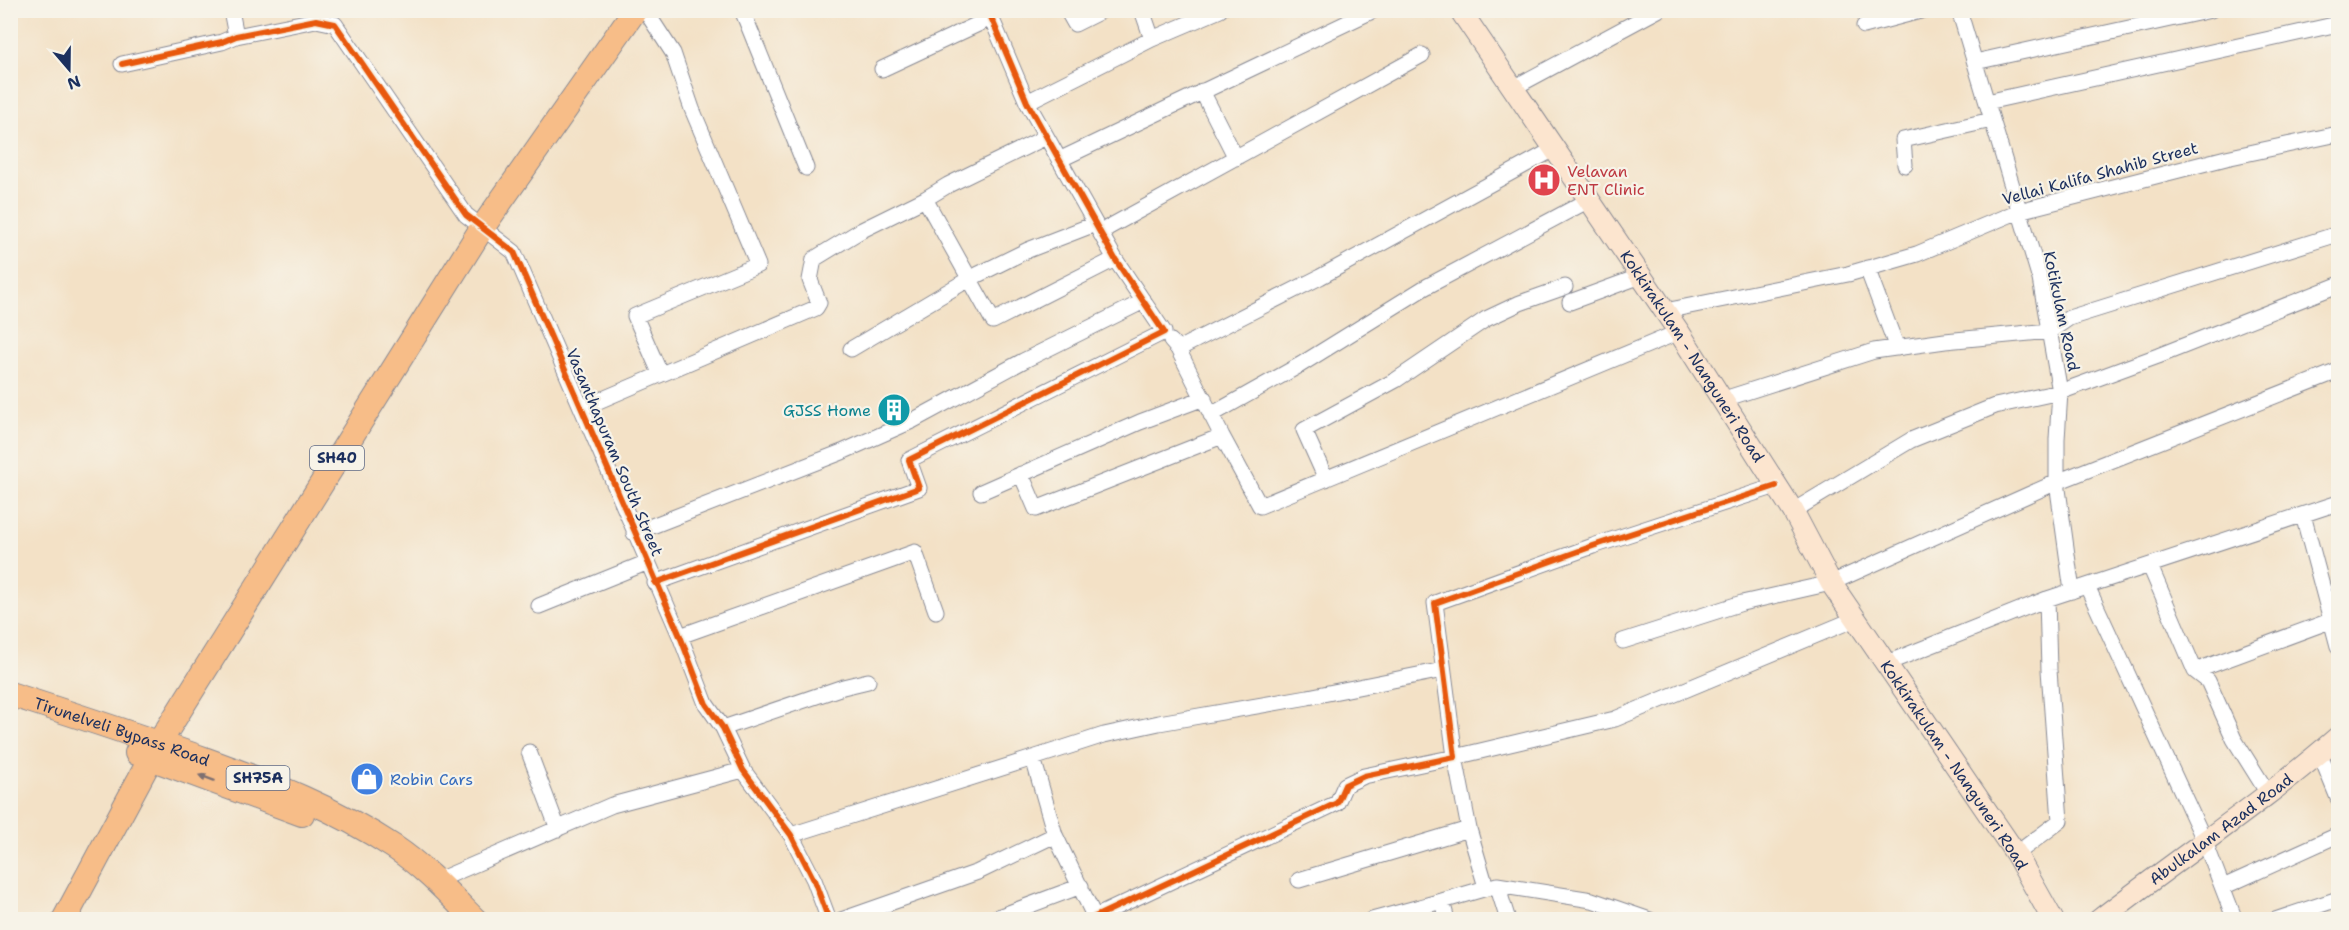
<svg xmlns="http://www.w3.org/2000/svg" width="2349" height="930" viewBox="0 0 2349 930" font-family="'Shantell Sans',sans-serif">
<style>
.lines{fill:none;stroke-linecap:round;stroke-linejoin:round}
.street-casing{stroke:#878892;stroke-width:17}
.secondary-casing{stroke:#878892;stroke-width:23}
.primary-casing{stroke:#878892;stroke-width:26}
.street{stroke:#fff;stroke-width:15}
.secondary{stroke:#fce5cf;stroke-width:21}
.primary{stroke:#f7bd88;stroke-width:24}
.cycleway-casing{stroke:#f7f3e8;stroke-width:10}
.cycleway{stroke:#e8590c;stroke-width:6}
.oneway{fill:#7e6f71}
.labels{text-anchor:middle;stroke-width:4.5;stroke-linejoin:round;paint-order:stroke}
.shield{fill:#f7f3e8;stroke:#5d6a87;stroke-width:1.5}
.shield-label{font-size:15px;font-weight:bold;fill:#1b2f5e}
.health-label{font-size:16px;fill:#be3a42;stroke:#f7f3e8;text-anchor:start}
.street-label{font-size:16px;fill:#1b2f5e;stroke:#f7f3e8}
.culture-label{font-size:16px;fill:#0d838f;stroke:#f7f3e8;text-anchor:end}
.shop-label{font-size:16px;fill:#366cbe;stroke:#f7f3e8;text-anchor:start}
</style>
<rect width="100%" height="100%" fill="#f7f3e8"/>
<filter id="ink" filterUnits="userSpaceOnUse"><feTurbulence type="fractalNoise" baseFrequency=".0167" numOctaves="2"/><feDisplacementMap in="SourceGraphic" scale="12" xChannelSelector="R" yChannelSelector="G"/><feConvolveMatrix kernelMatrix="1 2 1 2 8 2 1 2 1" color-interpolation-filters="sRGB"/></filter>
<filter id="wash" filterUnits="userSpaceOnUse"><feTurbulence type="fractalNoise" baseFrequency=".008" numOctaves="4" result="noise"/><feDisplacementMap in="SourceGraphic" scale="24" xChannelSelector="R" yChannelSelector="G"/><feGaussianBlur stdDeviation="1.35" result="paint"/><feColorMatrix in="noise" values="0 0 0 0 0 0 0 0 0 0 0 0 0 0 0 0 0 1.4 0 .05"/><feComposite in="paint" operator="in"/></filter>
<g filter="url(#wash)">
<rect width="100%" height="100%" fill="#f3e1c6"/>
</g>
<g filter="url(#ink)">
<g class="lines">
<g class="street-casing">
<path id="street" d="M231,10L236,36
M645,10L673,53L692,109L758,265L635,316L660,373
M742,10L806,168
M1067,10L1075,24L1103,10
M1142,10L1152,39
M1959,10L2040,279L2060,392L2057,439V482L2072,591
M1864,26L1924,10
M1975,62L2211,10
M122,64L222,42L236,36L316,20L335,24L466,215L514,252L680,636L706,704L723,728L743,770L791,835L814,880L829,920
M882,69L991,18
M1513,88L1658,10
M1202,91L1236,158
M1027,102L1152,39L1220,10
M1987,102L2338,24
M1046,137L948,185L925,199L993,321L1115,259
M1059,160L1374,10
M1905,165L1903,140L1992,120
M1100,232L1422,55
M1867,268L1897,348
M1570,302L1641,276
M1665,311L1848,274L1917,254L2019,211L2226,158L2338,134
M1171,341L1178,349L1320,277L1554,149
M851,349L969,279L1028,250L1095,224
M1178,349L1222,436L1260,506L1679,332
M1721,400L1874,351L1945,341L2050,331L2069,318L2338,234
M582,408L816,308L819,303L810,280L814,259L860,231L925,199
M1211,415L1300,365L1424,288L1589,200
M1021,474L1036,509L1222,436
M1326,479L1304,430L1396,380L1486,319L1520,303L1565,287
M981,492L1140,422L1204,398
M1793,511L1911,440L1995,406L2060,392L2158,356L2338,285
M2303,515L2338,646
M634,533L842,452L912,421L1023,361L1144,301
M2150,566L2195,671L2338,618
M655,583L919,488L909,460L1164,332L1115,259L1027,102L988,10
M2087,586L2205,842L2235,920
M539,606L648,562
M680,636L915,552L936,611
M1623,641L1742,603L1831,583L2057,482L2338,371
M1887,663L2047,599L2338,503
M2195,671L2208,681L2234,739L2269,795
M723,728L843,687L868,681
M529,752L558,829
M2320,754L2338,798
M1033,758L1104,735L1159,723L1308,697L1443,670
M1469,829L1455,757L1615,719L1855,619
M791,835L1033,758L1055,835L1096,920
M2016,854L2060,821L2049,670L2047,599
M1299,880L1469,829L1486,887
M436,881L612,805L743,770
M1497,885L1592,900L1650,920
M2223,887L2338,835
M1095,917L1337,803L1345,785L1364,776L1455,757L1435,603L1593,546L1776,486
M841,920L978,872L1055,835
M990,920L1081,886
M1372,920L1442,901
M1447,920L1442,901L1497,885L1508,920
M2275,920L2338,899"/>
</g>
<g class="secondary-casing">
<g id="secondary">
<path id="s1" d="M1460,10L1679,332L1793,511L1831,583L2016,854L2053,920"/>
<path id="s2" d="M2099,920C2179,858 2262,803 2338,737"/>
</g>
</g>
<g class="primary-casing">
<g id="primary">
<path id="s3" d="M10,694C75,715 140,736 204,759C270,783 335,808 394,847C424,867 449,894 475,920"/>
<path d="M137,753L302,814"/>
<path d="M64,920L159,743L482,228L635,10"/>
</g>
</g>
<use href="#street" class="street"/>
<use href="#secondary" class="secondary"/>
<use href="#primary" class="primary"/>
<g class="cycleway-casing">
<path id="cycleway" d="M122,64L222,42L236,36L316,20L335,24L466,215L514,252L680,636L706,704L723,728L743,770L791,835L814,880L829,920
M655,583L919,488L909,460L1164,332L1115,259L1027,102L988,10
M1095,917L1337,803L1345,785L1364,776L1455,757L1435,603L1593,546L1776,486"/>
</g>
<use href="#cycleway" class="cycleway"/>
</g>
<defs><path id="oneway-solid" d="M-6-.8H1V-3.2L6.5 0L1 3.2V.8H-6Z" transform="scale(1.5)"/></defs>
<use class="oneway" href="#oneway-solid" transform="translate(207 778) rotate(-160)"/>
</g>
<defs>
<g id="hospital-disc" transform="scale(1.725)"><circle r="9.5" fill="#e0444e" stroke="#f7f3e8"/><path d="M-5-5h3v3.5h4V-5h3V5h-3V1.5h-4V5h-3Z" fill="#fff"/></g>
<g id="building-disc" transform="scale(1.725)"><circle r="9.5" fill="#0f9aa8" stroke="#f7f3e8"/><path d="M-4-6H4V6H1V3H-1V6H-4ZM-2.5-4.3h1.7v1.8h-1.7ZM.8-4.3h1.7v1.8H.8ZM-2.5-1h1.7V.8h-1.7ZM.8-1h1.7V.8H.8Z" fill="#fff"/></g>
<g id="shop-disc" transform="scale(1.725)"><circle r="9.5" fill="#3f7fe0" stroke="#f7f3e8"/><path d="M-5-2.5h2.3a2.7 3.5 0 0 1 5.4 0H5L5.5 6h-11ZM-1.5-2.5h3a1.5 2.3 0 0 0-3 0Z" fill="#fff"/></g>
</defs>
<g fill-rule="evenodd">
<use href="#hospital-disc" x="1544" y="180"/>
<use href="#building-disc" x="894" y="410"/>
<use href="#shop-disc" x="367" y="779"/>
</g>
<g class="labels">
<g class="shield">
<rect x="310" y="446" width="54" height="24" rx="4.5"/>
<rect x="226.5" y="766" width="63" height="24" rx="4.5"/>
</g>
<g class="shield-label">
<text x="337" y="463">SH40</text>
<text x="258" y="783">SH75A</text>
</g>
<g class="health-label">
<text x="1567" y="177">Velavan<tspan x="1567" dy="18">ENT Clinic</tspan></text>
</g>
<g class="street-label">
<text transform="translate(2100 173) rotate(-15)" y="6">Vellai Kalifa Shahib Street</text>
<text transform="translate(2062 311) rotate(78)" y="6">Kotikulam Road</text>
<text dy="6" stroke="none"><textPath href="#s1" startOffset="417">Kokkirakulam - Nanguneri Road</textPath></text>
<text transform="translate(615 452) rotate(67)" y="6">Vasanthapuram South Street</text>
<text dy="6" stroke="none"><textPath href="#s3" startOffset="118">Tirunelveli Bypass Road</textPath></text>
<text dy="6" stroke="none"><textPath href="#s1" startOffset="903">Kokkirakulam - Nanguneri Road</textPath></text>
<text dy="6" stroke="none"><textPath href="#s2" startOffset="152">Abulkalam Azad Road</textPath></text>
</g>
<g class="culture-label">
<text x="871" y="416">GJSS Home</text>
</g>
<g class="shop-label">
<text x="390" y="785">Robin Cars</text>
</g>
</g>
<rect width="2349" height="930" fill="none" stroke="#f7f3e8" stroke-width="36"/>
<g transform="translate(69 69) rotate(160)" stroke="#f7f3e8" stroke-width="4.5" paint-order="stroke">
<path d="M0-4.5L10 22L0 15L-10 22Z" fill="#1b2f5e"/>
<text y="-9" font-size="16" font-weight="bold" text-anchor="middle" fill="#1b2f5e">N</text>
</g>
</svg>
